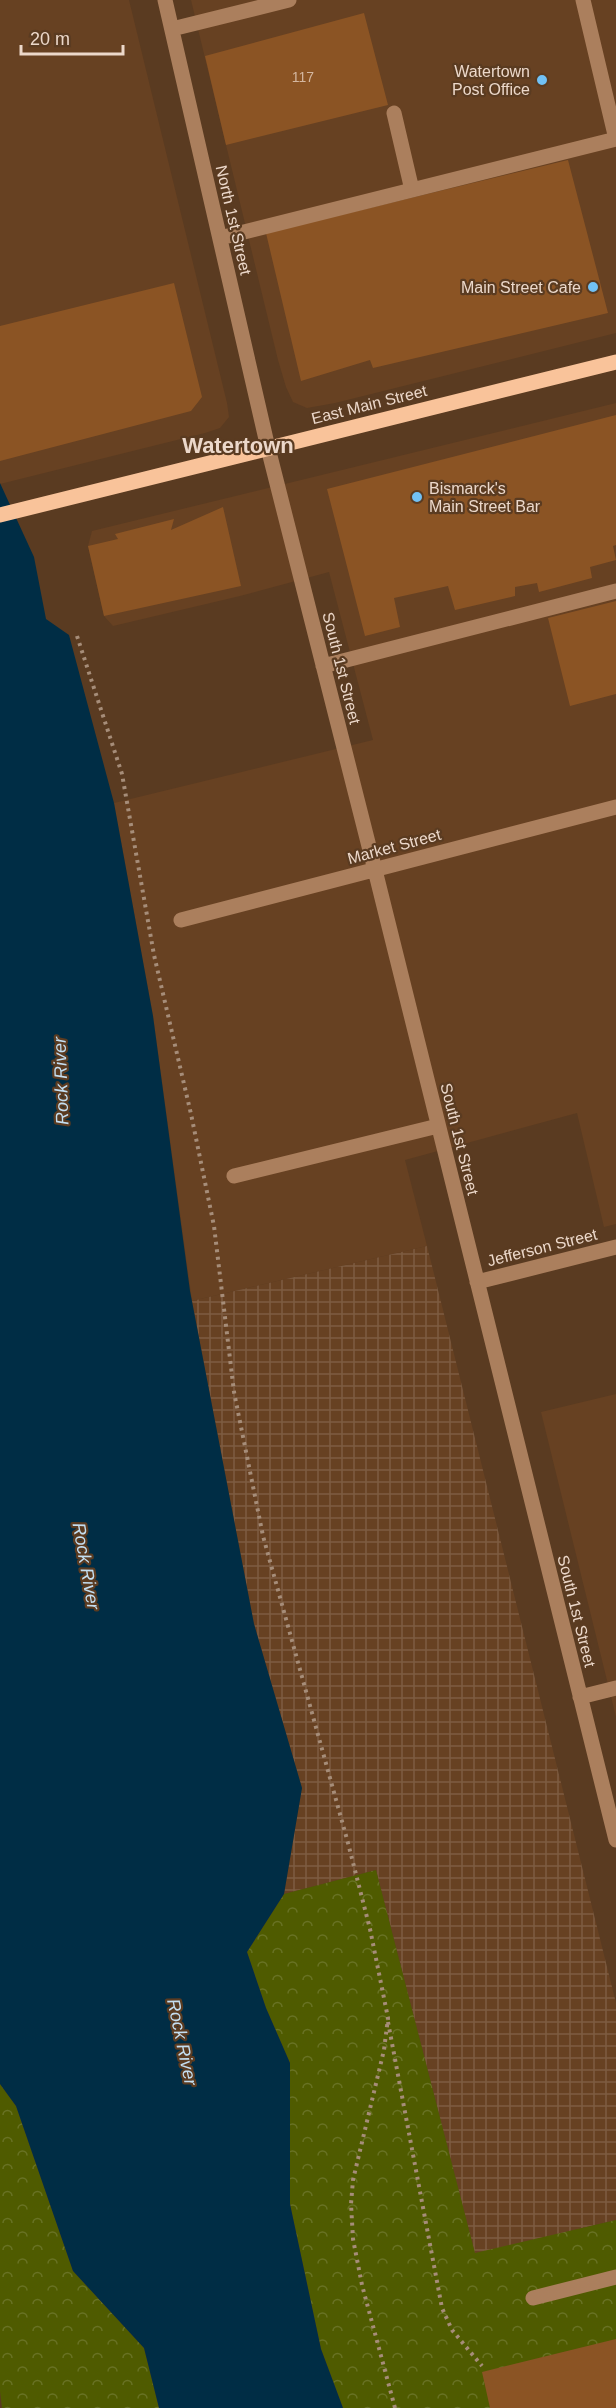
<svg xmlns="http://www.w3.org/2000/svg" width="616" height="2408" viewBox="0 0 616 2408" font-family="Helvetica,sans-serif">
<style>
.built{fill:#674122}
.industrial{fill:url(#industrial-grid)}
.forest{fill:url(#forest-crowns)}
.water{fill:#002d45}
.building{fill:#8b5424}
.lines{fill:none;stroke-linecap:round;stroke-linejoin:round}
.path{stroke:#a68d79;stroke-width:4;stroke-dasharray:3 4.5;stroke-linecap:butt}
.minor{stroke:#ab7f5d;stroke-width:15}
.major{stroke:#f9c39a;stroke-width:15}
.poi-dot{fill:#71c1f5;stroke:#5a3b21;stroke-width:2}
.labels{text-anchor:middle;stroke-width:4.5;stroke-linejoin:round;paint-order:stroke}
.number-label{font-size:14px;fill:#d4b7a0}
.poi-label{font-size:16px;fill:#ecd8ca;stroke:#5a3b21;text-anchor:end}
.street-label{font-size:16px;fill:#ecd8ca;stroke:#5a3b21}
.water-label{font-size:18px;font-style:italic;fill:#c3def1;stroke:#5a3b21}
.district-label{font-size:22px;font-weight:bold;fill:#ecd8ca;stroke:#5a3b21}
</style>
<defs>
<pattern id="industrial-grid" width="8" height="8" patternUnits="userSpaceOnUse" patternTransform="scale(1.5)"><rect width="8" height="8" fill="#674122"/><path d="M0 4h8M4 0v8" fill="none" stroke="#7d5c41"/></pattern>
<pattern id="forest-crowns" width="20" height="18" patternUnits="userSpaceOnUse" patternTransform="scale(1.5)"><rect width="20" height="18" fill="#4f5b00"/><path d="M2 6a3 3 0 1 1 6 0M12 15a3 3 0 1 1 6 0" fill="none" stroke="#687224"/></pattern>
</defs>
<rect width="100%" height="100%" fill="#5a3b21"/>
<path class="built" d="M0,0H129L227,403L229,417L220,428L205,433L0,484Z
M191,0H616V333L335,403L307,408L293,402L286,387L278,360Z
M616,403V1224L604,1227L577,1113L405,1160L427,1246L192,1301L153,1016L114,803L373,740L329,572L240,596L113,626L104,616L88,546L92,531Z
M616,1394V1717L541,1412Z"/>
<path class="industrial" d="M427,1246L616,2003V2220L475,2254L376,1870L284,1894L302,1788L254,1624L192,1301Z"/>
<path class="forest" d="M376,1870L475,2253L616,2220V2408H343L321,2349L290,2204V2063L266,2008L247,1952L284,1894Z
M0,2084L16,2106L73,2271L144,2348L159,2408H2L0,2391Z"/>
<path class="water" d="M0,483L34,557L46,619L69,635L114,803L153,1016L190,1291L254,1624L302,1788L284,1894L247,1952L266,2008L290,2063V2204L321,2349L343,2408H159L144,2348L73,2271L16,2106L0,2084Z"/>
<path class="building" d="M364,13L388,105L226,145L205,56Z
M568,160L608,313L373,368L370,360L301,381L266,233Z
M174,283L202,397L191,411L0,461V326Z
M616,415V545L613,546L616,560L590,567L592,578L539,592L537,583L515,587V596L455,610L448,586L394,598L400,627L365,636L327,489Z
M223,507L241,586L104,616L88,546L118,539L115,534L174,519L171,530Z
M616,601V694L570,706L548,618Z
M616,2339V2408H490L482,2372Z"/>
<g class="lines">
<path class="path" d="M77,636L122,774L154,955L191,1114L214,1226L234,1392L263,1536L348,1843L370,1929L388,2018L384,2050L353,2180L351,2204L353,2239L362,2285L395,2408
M388,2022L442,2308L452,2330L482,2366"/>
<path class="minor" d="M165,0L268,448L375,870L616,1840
M583,0L616,139
M172,29L289,0
M394,113L412,190
M220,238L616,139
M323,666L616,591
M181,920L616,807
M234,1176L438,1126
M477,1282L616,1247
M580,1697L616,1688
M533,2298L616,2277"/>
<path class="major" d="M0,515L616,362"/>
</g>
<g class="poi-dot">
<circle cx="542" cy="80" r="6"/>
<circle cx="593" cy="287" r="6"/>
<circle cx="417" cy="497" r="6"/>
</g>
<g class="labels">
<g class="number-label">
<text x="303" y="82">117</text>
</g>
<g class="poi-label">
<text x="530" y="77">Watertown<tspan x="530" dy="18">Post Office</tspan></text>
<text x="581" y="293">Main Street Cafe</text>
<text x="429" y="494" text-anchor="start">Bismarck's<tspan x="429" dy="18">Main Street Bar</tspan></text>
</g>
<g class="street-label">
<text transform="translate(234 220) rotate(77)" y="6">North 1st Street</text>
<text transform="translate(369 404) rotate(-14)" y="6">East Main Street</text>
<text transform="translate(342 668) rotate(76)" y="6">South 1st Street</text>
<text transform="translate(394 846) rotate(-15)" y="6">Market Street</text>
<text transform="translate(460 1139) rotate(76)" y="6">South 1st Street</text>
<text transform="translate(542 1247) rotate(-14)" y="6">Jefferson Street</text>
<text transform="translate(577 1611) rotate(76)" y="6">South 1st Street</text>
</g>
<g class="water-label">
<text transform="translate(61 1081) rotate(-92)" y="6">Rock River</text>
<text transform="translate(86 1566) rotate(80)" y="6">Rock River</text>
<text transform="translate(182 2042) rotate(78)" y="6">Rock River</text>
</g>
<g class="district-label">
<text x="238" y="453">Watertown</text>
</g>
</g>
<path d="M21 45v9h102v-9" fill="none" stroke="#ecd8ca" stroke-width="3"/>
<text x="30" y="45" font-size="18" fill="#ecd8ca" stroke="#5a3b21" stroke-width="4.5" paint-order="stroke">20 m</text>
</svg>
